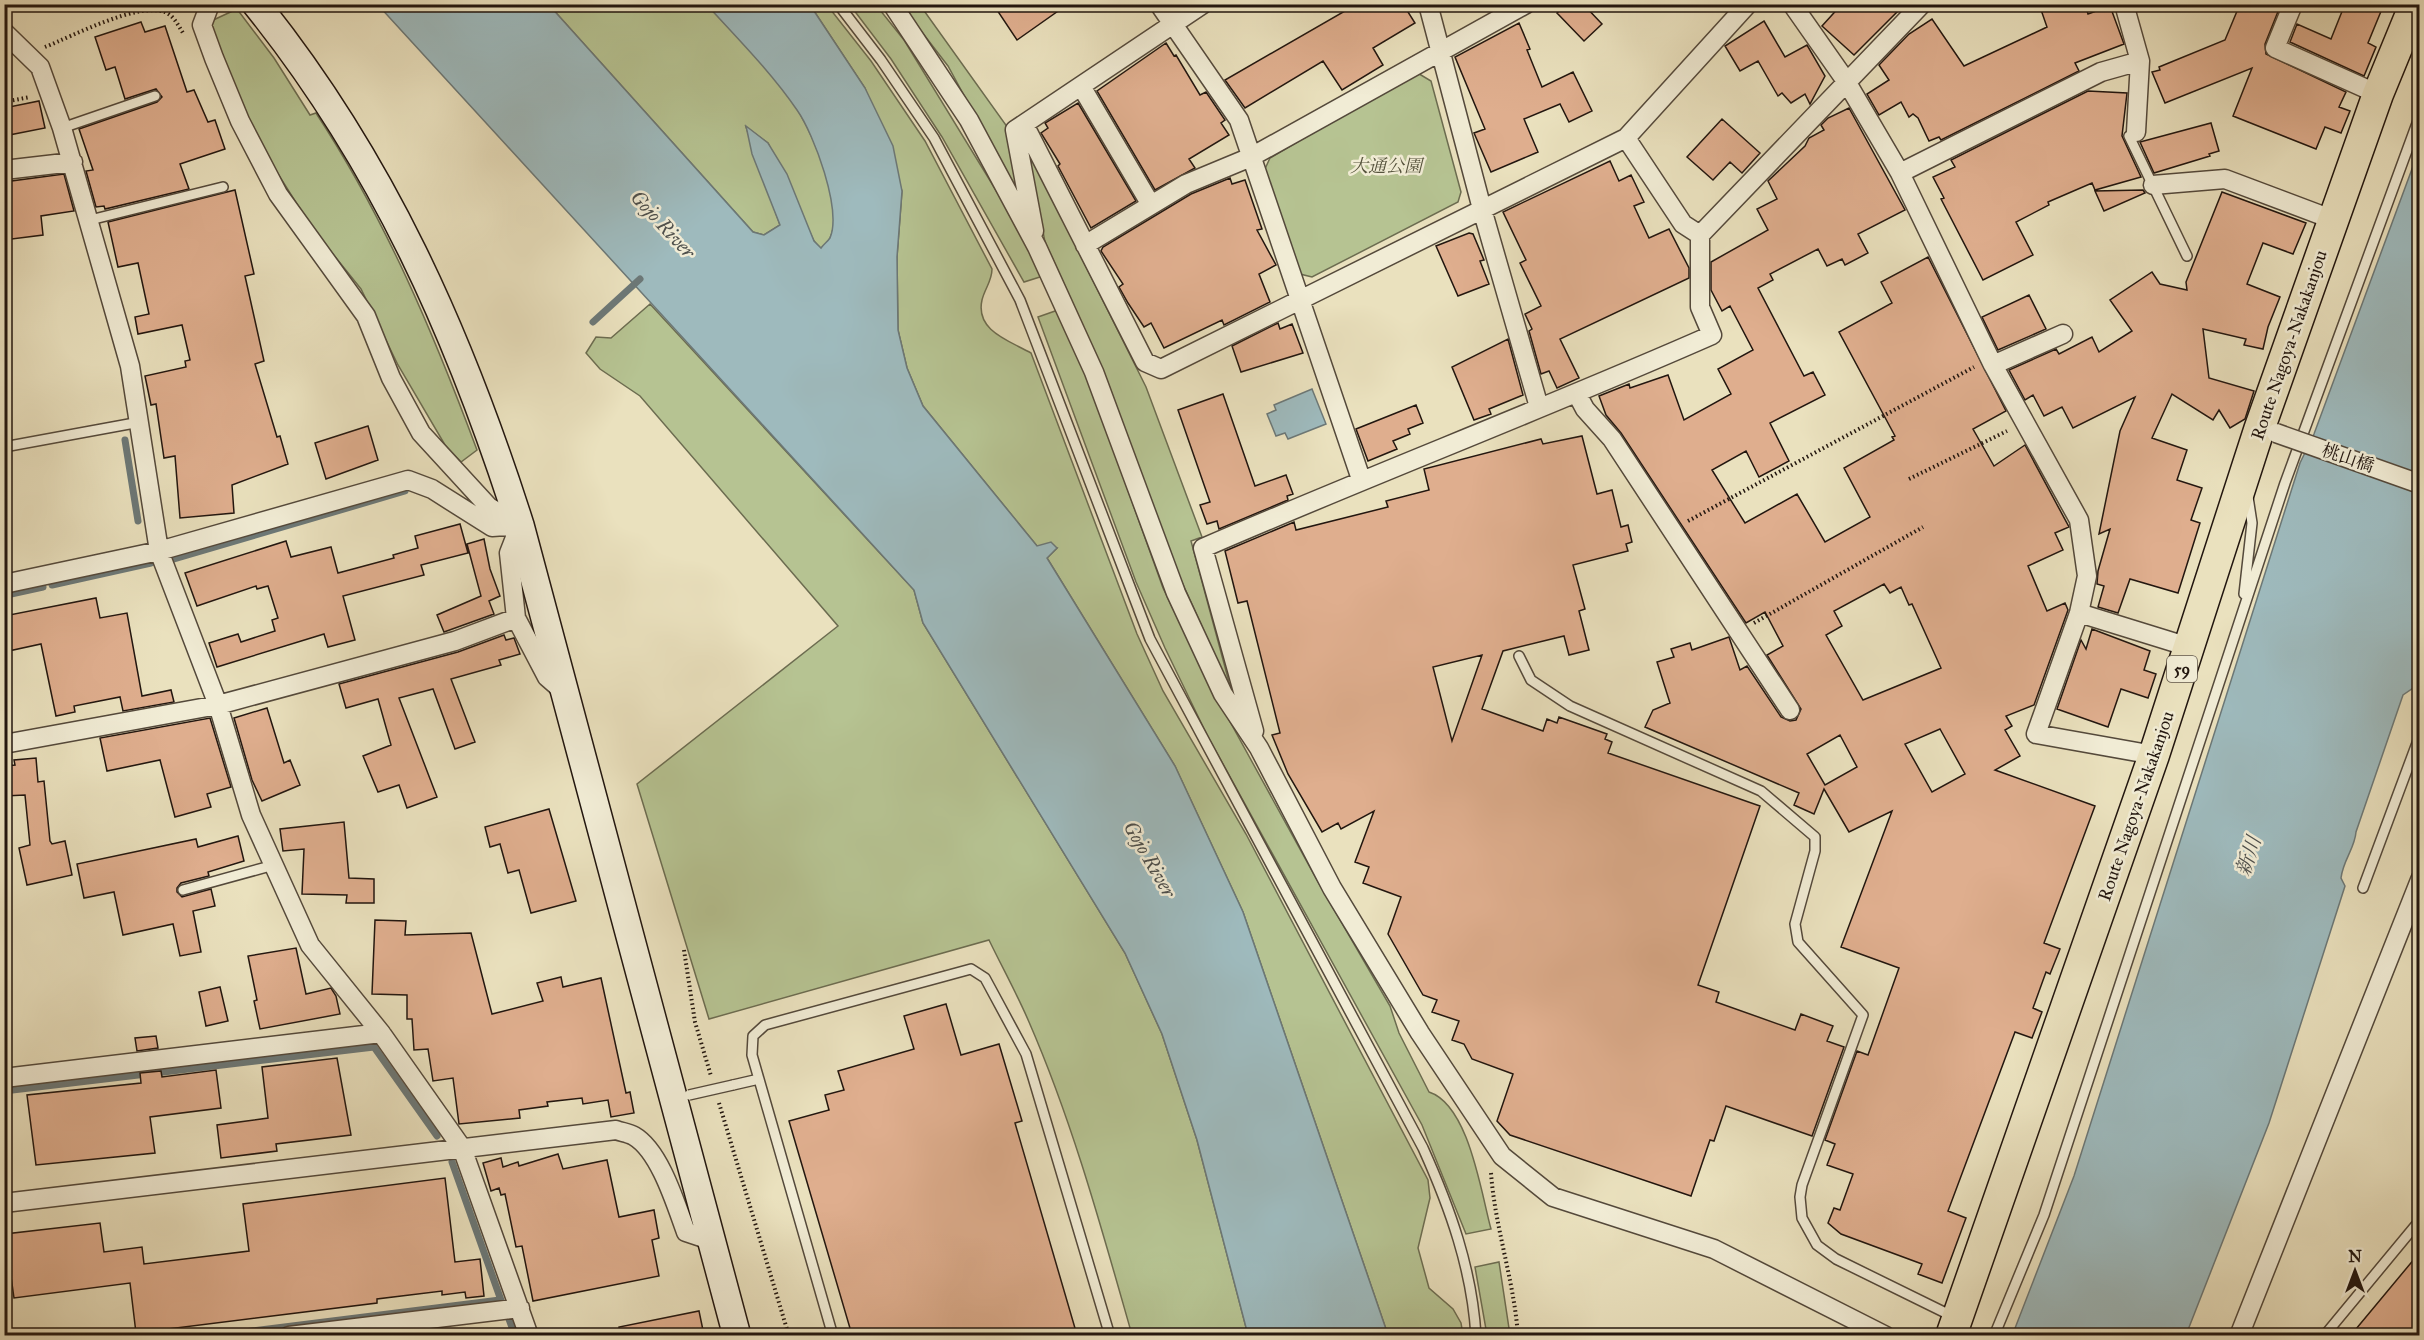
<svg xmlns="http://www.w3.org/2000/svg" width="2424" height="1340" viewBox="0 0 2424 1340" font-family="'IM FELL Great Primer','Noto Serif JP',serif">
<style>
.green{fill:#b6c392;stroke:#6c6c50;stroke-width:1.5}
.water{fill:#9ebabd;stroke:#6c7877;stroke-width:1.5}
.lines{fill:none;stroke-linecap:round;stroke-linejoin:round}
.stream{stroke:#6c7877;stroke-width:7}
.building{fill:#dfae8e;stroke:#22160f;stroke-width:1.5;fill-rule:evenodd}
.lane-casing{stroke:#54493b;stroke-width:12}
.street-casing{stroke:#54493b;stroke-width:21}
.secondary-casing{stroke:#22160f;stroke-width:30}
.primary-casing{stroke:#22160f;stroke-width:33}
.path{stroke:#22160f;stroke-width:4;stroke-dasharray:1.5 3;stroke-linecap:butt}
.lane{stroke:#f1ecd5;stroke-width:9}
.street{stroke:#f1ecd5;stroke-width:18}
.secondary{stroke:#f1ecd5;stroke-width:27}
.primary{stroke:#eae1be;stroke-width:30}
.lane-bridge-casing{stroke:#54493b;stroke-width:12;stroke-linecap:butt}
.street-bridge-casing{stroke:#54493b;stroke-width:21;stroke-linecap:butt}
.lane-bridge{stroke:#f1ecd5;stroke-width:9}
.street-bridge{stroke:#f1ecd5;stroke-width:18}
.labels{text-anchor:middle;stroke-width:5;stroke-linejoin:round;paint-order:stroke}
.shield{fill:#f1ecd5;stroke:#60564a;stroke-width:1.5}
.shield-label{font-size:16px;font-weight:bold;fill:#22160f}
.park-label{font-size:18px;font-style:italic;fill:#56533d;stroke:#f1ecd5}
.street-label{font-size:18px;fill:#22160f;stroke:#f1ecd5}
.water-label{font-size:20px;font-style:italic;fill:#4d4f4c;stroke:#f1ecd5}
</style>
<rect width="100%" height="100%" fill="#eae1be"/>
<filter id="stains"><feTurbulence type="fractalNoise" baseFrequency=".00333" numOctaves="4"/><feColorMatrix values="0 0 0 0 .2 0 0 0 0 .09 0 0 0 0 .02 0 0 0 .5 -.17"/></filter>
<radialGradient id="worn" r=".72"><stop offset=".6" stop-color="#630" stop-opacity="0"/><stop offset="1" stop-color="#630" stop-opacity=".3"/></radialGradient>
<path class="green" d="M549,5H707C738,38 775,73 799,112C815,139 844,208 830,238C828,242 823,246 821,249L814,241L768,143L746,127L780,225L764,235L753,232Z
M810,5H827L871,61L925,141L992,269C992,281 985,288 982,300C975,331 1010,341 1031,353L1137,634L1163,691L1246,834L1428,1180L1430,1198L1418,1248L1429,1288L1453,1309L1461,1323L1463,1335H1388L1243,912L1175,766L1047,558L1057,548L1037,546L923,406L907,368L898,330L897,257L902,191L865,88Z
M850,5H876L904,40L1027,241L1043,276L1024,282L942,137L891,59Z
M901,5H920L1008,128L1026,210L948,66Z
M237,9L274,58L310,115L316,113C385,218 433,332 477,450L461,462L445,445L398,365L361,289L312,228L253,134L209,22Z
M1416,72L1431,81L1461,192L1458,202L1312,277L1300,274L1264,171L1270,158Z
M1026,146L1146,387L1202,537L1191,541L1232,693L1176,569L1105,375L1045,242Z
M650,304L914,590L923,623L1125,953L1162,1034L1197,1140L1248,1335H1132C1102,1230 1073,1123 1029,1022C1017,994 1002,967 989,940L709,1019L637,784L838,626L640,396L600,369L586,353L596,337L611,338Z
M1058,310L1086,373L1163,588L1211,687L1318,882L1390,1006L1399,1033L1429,1092C1469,1105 1481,1193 1491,1229L1466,1234L1422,1125L1208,737L1165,648L1136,582L1038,317Z
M1499,1262L1510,1335H1487L1475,1267Z"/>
<path class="water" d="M378,5H549L753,232L764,235L780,225L752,154L746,126L768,143L787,174L814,241L821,248C823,245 828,241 830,238C842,210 814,134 797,110C771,72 738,39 707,5H810L865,88L893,146L902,191L897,257L898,330L907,368L923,406L1037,546L1051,542L1057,548L1047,558L1175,766L1243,912L1388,1335H1248L1197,1140L1162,1034L1125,953L923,623L914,590Z
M2419,150V677L2416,686L2403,695L2356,832C2355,848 2343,860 2341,878L2345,886L2269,1123L2186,1335L2012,1336L2074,1176L2300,463L2314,434Z
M1312,389L1326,424L1288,439L1285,433L1276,436L1267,414L1276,410L1274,405Z"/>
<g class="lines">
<path class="stream" d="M593,322L640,279
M125,440L138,521
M174,559L405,491
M52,585L151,563
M11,594L43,587
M4,1091L374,1047L437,1136
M452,1162L502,1303
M509,1319L515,1336
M212,1336L500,1300"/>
</g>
<path class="building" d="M993,4H1068L1017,40Z
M1357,4H1403L1415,23L1373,48L1383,65L1342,90L1323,61L1245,108L1225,80Z
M1567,4H1583L1602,24L1584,41L1557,13Z
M1842,4H1905L1854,55L1822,26Z
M2039,4H2085L2088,14L2110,6L2124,44L2075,63L2079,71L1941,140L1939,137L1929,141L1918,118L1913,114L1909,117L1901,102L1879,115L1867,94L1889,80L1879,65L1909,34L1932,19L1964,66L2047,27Z
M2240,4H2281L2265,44L2266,54L2346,92L2339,107L2350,111L2341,133L2325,127L2316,149L2233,116L2252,68L2165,103L2152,72L2160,70L2159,67L2225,40Z
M2345,4H2384L2368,43L2376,47L2364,76L2290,42L2297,24L2331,39Z
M1764,21L1785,57L1807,45L1825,76L1810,104L1805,94L1791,103L1782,93L1778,96L1758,61L1740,71L1725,46Z
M141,22L145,32L165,26L187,92L194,90L208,122L215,120L225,149L180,164L189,189L105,209L104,206L96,207L86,171L93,170L79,129L157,102L162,97L156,89L125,99L115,67L106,70L95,37Z
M1519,23L1530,49L1527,50L1542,87L1573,72L1592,111L1569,122L1560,104L1524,119L1538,152L1491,172L1474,133L1485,129L1455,57Z
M1166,43L1174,56L1176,55L1200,95L1206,92L1225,120L1221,123L1229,135L1189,159L1195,168L1155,190L1097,91Z
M2088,91L2127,93L2122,136L2141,177L2095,190L2092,183L2048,202L2049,205L2016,222L2033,255L1983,280L1941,199L1944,198L1933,177L1955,167L1951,160Z
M39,101L45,128L4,136V108Z
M1078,103L1136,201L1091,228L1058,166L1060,164L1041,133L1048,128L1045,123Z
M1849,108L1905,210L1858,234L1868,253L1845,265L1842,259L1827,266L1818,249L1770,274L1773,280L1758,288L1804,376L1813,372L1825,395L1770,423L1789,461L1759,477L1746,451L1712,470L1745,523L1797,494L1825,542L1870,517L1844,468L1894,440L1892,437L1895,436L1839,332L1892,303L1881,282L1928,257L2006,411L1973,429L1994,466L2025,445L2069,527L2055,533L2063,550L2028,566L2047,611L2065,603L2068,610L2034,705L2006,716L2012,726L2005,730L2020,756L1995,770L2095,806L2044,943L2060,949L2050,974L2046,972L2033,1008L2042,1012L2032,1038L2015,1032L1948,1211L1966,1218L1942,1283L1918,1274L1922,1264L1841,1234L1828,1223L1834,1208L1840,1210L1853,1174L1827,1165L1835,1144L1825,1140L1857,1051L1868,1055L1899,968L1841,947L1892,811L1849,832L1824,789L1814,814L1794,805L1799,793L1645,727L1653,710L1670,703L1657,662L1674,657L1671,649L1690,643L1692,650L1729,637L1740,670L1747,666L1781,717L1790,721L1796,720L1801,709L1767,655L1783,646L1765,612L1746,623L1621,433L1606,415L1599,396L1629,384L1630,388L1668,375L1684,420L1731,394L1718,369L1753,350L1730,306L1722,311L1711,290V262L1768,230L1757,209L1777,199L1768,181L1805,146L1809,138L1824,130L1821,125L1828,118ZM1884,584L1890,593L1901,587L1909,605L1912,604L1941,668L1863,700L1826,635L1842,626L1834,611ZM1940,729L1965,774L1932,792L1905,744ZM1840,735L1857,767L1825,785L1807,754Z
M1722,119L1760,153L1742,173L1730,162L1713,180L1687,157Z
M2211,123L2219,151L2209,154L2210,156L2154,173L2140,142Z
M1610,161L1619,181L1631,175L1644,202L1634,206L1649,238L1669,229L1689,268V278L1560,339L1579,378L1557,388L1549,371L1541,374L1529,331L1532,329L1525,314L1541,306L1520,263L1526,260L1503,212Z
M64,174L74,211L41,216L43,235L4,240V182Z
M1230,178L1232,184L1245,180L1262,229L1257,230L1276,265L1259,274L1270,302L1224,325L1222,320L1164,348L1151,323L1144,327L1128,303L1119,287L1123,284L1101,251L1103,247L1191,194Z
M235,190L254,274L245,276L264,361L255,364L277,437L280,436L288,464L232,485L234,513L180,518L175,456L164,458L156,404L151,405L145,376L186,367L185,361L190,360L182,325L138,334L135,317L149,314L138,263L118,267L108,222Z
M2143,190L2145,193L2104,211L2095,191Z
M2222,192L2306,223L2293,254L2263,243L2247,284L2280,297L2268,327L2263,349L2244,345L2246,339L2203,329L2209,378L2254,391L2245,419L2230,428L2219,410L2213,420L2172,394L2152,438L2187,450L2177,480L2202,488L2191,520L2200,523L2178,593L2130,579L2118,613L2098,607L2104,586L2097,584L2098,571L2110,529L2099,534L2120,431L2135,397L2073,428L2062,407L2044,416L2033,395L2025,400L2009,370L2056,349L2059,354L2092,337L2099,352L2132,331L2110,300L2152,272L2160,284L2187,290L2186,282Z
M1469,233L1473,234L1484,260L1480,261L1489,284L1458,296L1436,246Z
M2029,295L2046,329L1998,350L1982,317Z
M1278,323L1280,329L1292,324L1303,353L1241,372L1232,346Z
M1508,339L1523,395L1489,409L1491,414L1474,420L1452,367Z
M1223,394L1255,486L1286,475L1293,494L1287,496L1288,500L1219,529L1217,521L1207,524L1200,505L1210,502L1178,410Z
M1416,405L1423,423L1408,429L1410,434L1393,441L1397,449L1368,461L1356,429Z
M368,426L378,460L326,479L315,443Z
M1582,436L1597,494L1612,490L1621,527L1628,525L1632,542L1626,544L1628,551L1573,565L1585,609L1579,611L1589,650L1569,655L1564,636L1503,651L1482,709L1543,731L1547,719L1557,723L1559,717L1607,734L1605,739L1612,742L1608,753L1760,806L1698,985L1719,992L1716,1002L1795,1030L1801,1014L1833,1026L1827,1041L1844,1047L1812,1136L1726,1106L1714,1141L1710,1140L1691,1196L1510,1135L1497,1121L1513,1074L1472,1059L1464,1044L1452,1040L1459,1021L1432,1012L1437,1000L1423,995L1388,934L1401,897L1363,883L1369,867L1355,862L1374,811L1341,829L1338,823L1322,832L1288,774L1272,735L1280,733L1247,601L1238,603L1225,551L1294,522L1296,530L1388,507L1386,501L1429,490L1424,469L1541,439L1543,444ZM1482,655L1452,741L1433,667Z
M460,524L468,553L421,565L424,575L343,596L355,640L328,647L324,634L217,667L209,643L238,634L241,642L275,631L272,620L278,618L268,586L257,589L256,586L197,606L185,573L286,541L291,557L331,547L338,573L394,558L393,555L418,548L415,536Z
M484,539L490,569L500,596L489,601L494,614L444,632L437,615L481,596L467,544Z
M96,598L100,618L127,613L142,696L171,690L174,702L123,711L120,697L74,706L75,712L56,716L41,644L4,652V616Z
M2092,629L2150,651L2144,670L2156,674L2148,698L2121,689L2108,727L2057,709L2081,640L2086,649Z
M504,635L506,640L514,638L520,654L499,660L501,665L451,679L475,742L455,749L433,689L399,698L437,797L407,808L399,785L378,792L363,756L391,745L378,699L346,708L339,684L458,652Z
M267,708L284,763L290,760L300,785L262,801L252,780L234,718Z
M210,718L231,787L207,794L211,807L175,817L160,760L107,771L100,738Z
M36,758L38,782L44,781L50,841L52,844L65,841L72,875L27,885L19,848L30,845L25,795L4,796V766L15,765L14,760Z
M549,809L576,901L531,913L519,870L508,873L500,844L490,847L485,827Z
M344,822L349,878L374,879V903H346L347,895L302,894L304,849L283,851L280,829Z
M238,836L244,861L208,872L209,876L181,883L177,888V892L182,897L211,889L215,906L193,911L201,952L180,956L173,924L123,935L114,892L84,898L77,864L196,839L198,847Z
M375,920L406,921L405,935L471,933L492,1014L543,1001L537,983L561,977L563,987L601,978L626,1093L630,1092L634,1113L611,1117L608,1100L583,1104L582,1098L547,1102L548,1106L519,1110L520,1118L459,1124L453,1078L433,1081L428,1049L414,1050L412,1019H407V995L372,994Z
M296,948L306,994L331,988L336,996L340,1014L260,1029L254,1001L257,1000L248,956Z
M220,987L228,1021L206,1026L199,992Z
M946,1004L961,1055L999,1044L1022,1121L1015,1123L1077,1335H852L789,1121L829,1110L825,1095L844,1090L838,1071L914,1049L904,1016Z
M156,1036L158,1048L137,1051L135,1038Z
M337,1058L351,1135L276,1144L277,1151L221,1158L217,1125L268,1118L262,1067Z
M216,1070L221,1108L150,1117L155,1153L36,1165L27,1095L141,1083L140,1073L161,1071L162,1077Z
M558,1154L563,1169L607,1160L619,1217L654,1210L659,1238L652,1240L659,1276L533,1301L522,1246L516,1247L505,1194L501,1195L499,1188L491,1191L483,1163L501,1158L503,1167L518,1162L519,1166Z
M445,1178L455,1262L480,1259L484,1296L466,1298L465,1292L442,1295V1291L377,1299V1303L136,1333L130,1283L14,1298L5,1234L100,1223L104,1252L142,1247L144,1264L249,1251L243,1204Z
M2420,1252V1335H2351Z
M699,1311L704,1335H620L619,1327Z"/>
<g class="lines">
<g class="lane-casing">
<path id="lane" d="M838,4L881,60L934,138L1020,300L1150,639L1423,1148C1450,1208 1472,1269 1476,1336
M62,128L155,96
M2134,133L2129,136L2187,256
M90,220L223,187
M4,447L140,422
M2244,594L2252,523L2248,497
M1519,656L1531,680L1570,706L1761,791L1815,837V851L1795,924L1798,942L1863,1015L1802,1185L1800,1197L1802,1218L1817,1245L1836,1259L1954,1317
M2363,888L2420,735
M183,890L274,865
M733,1085L759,1079
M833,1336L752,1055L753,1036L765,1025L971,969L985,978L1026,1054L1110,1336
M1994,1336L2044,1215L2285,483L2420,115
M2324,1336L2420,1220"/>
</g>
<g class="street-casing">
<path id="street" d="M210,4L202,25L214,58L240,121L278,194L366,316L391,378L421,433L489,507L520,525
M892,4L969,120L1037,247L1094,372L1176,593L1223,694L1259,748L1332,888L1420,1033L1502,1156L1553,1197L1714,1249L1886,1336
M1159,4L1239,120L1361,479
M1428,4L1482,209L1539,407
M1792,4L1846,81L1900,173L1993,365L2079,520L2087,576L2079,613L2036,734L2154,755
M2293,4L2275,48L2378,94
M4,32L40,67L62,128L130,366L159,551L218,705L251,815L310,945L381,1033L462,1148L529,1336
M1081,86L1151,205
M1024,124L1145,362L1161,369L1626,138L1748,4
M2136,132L2140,61
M1626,138L1683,224L1700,235
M4,170L73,162
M1900,173L2101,72L2140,61L2124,4
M2153,185L2225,179L2334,220
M1034,231L1015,130L1203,4
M1085,245L1186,184L1251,157L1526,4
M1993,365L2063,334
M1577,394L1585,409L1612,439L1790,710
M4,584L159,551L408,480L432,489L492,527L520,525
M2079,613L2189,647
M516,618L509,553L520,525
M1254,731L1203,548C1371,475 1544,409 1712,335L1700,307V235L1922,4
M4,744L218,705L455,641L516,618L547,677L563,691
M4,1078L381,1033
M4,1203L616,1130C621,1132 629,1133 634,1136C660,1151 676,1205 686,1232L710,1240
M289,1336L520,1308
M2239,1336L2420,880"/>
</g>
<g class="secondary-casing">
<path id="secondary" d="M256,4C383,162 459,334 520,525L737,1336"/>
</g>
<g class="primary-casing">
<path id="primary" d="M1951,1336L2154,755L2259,430L2378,94L2415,4"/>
</g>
<path class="path" d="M45,47C73,36 137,2 165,12C174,16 178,25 183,33
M4,102L30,97
M1909,479L2007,431
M1688,521L1974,367
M1754,623L1923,527
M684,950L695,1022L711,1076
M719,1103L789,1336
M1491,1173C1495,1228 1514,1280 1518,1336"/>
<use href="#lane" class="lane"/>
<use href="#street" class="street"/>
<use href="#secondary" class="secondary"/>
<use href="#primary" class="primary"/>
<g class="lane-bridge-casing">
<path id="lane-bridge" d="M689,1095L733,1085"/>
</g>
<g class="street-bridge-casing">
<path id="street-bridge" d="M2276,433L2420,484"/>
</g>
<use href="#lane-bridge" class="lane-bridge"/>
<use href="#street-bridge" class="street-bridge"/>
</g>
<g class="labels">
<rect class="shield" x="2167" y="656" width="30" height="26" rx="4.5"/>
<g class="shield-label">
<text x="2182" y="675">59</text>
</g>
<g class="park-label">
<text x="1386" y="172">大通公園</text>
</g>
<g class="street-label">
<text transform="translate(2289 345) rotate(-71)" y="6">Route Nagoya-Nakakanjou</text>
<text transform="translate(2348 458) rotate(19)" y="6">桃山橋</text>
<text transform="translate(2136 806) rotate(-71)" y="6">Route Nagoya-Nakakanjou</text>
</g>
<g class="water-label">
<text transform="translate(663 224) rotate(47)" y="7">Gojo River</text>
<text transform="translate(2248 856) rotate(-72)" y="7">新川</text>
<text transform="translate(1150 859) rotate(60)" y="7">Gojo River</text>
</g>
</g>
<rect width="2424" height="1340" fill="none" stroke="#eae1be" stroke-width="24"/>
<rect x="6" y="6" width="2412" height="1328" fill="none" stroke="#22160f" stroke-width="3"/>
<rect x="12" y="12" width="2400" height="1316" fill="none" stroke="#22160f" stroke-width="1.5"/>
<g transform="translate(2355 1271)" stroke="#f1ecd5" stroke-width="4.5" paint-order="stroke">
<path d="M0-4.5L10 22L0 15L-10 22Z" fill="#22160f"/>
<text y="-9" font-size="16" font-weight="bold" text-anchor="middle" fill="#22160f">N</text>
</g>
<rect width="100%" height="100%" filter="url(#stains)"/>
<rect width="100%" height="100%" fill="url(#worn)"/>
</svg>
